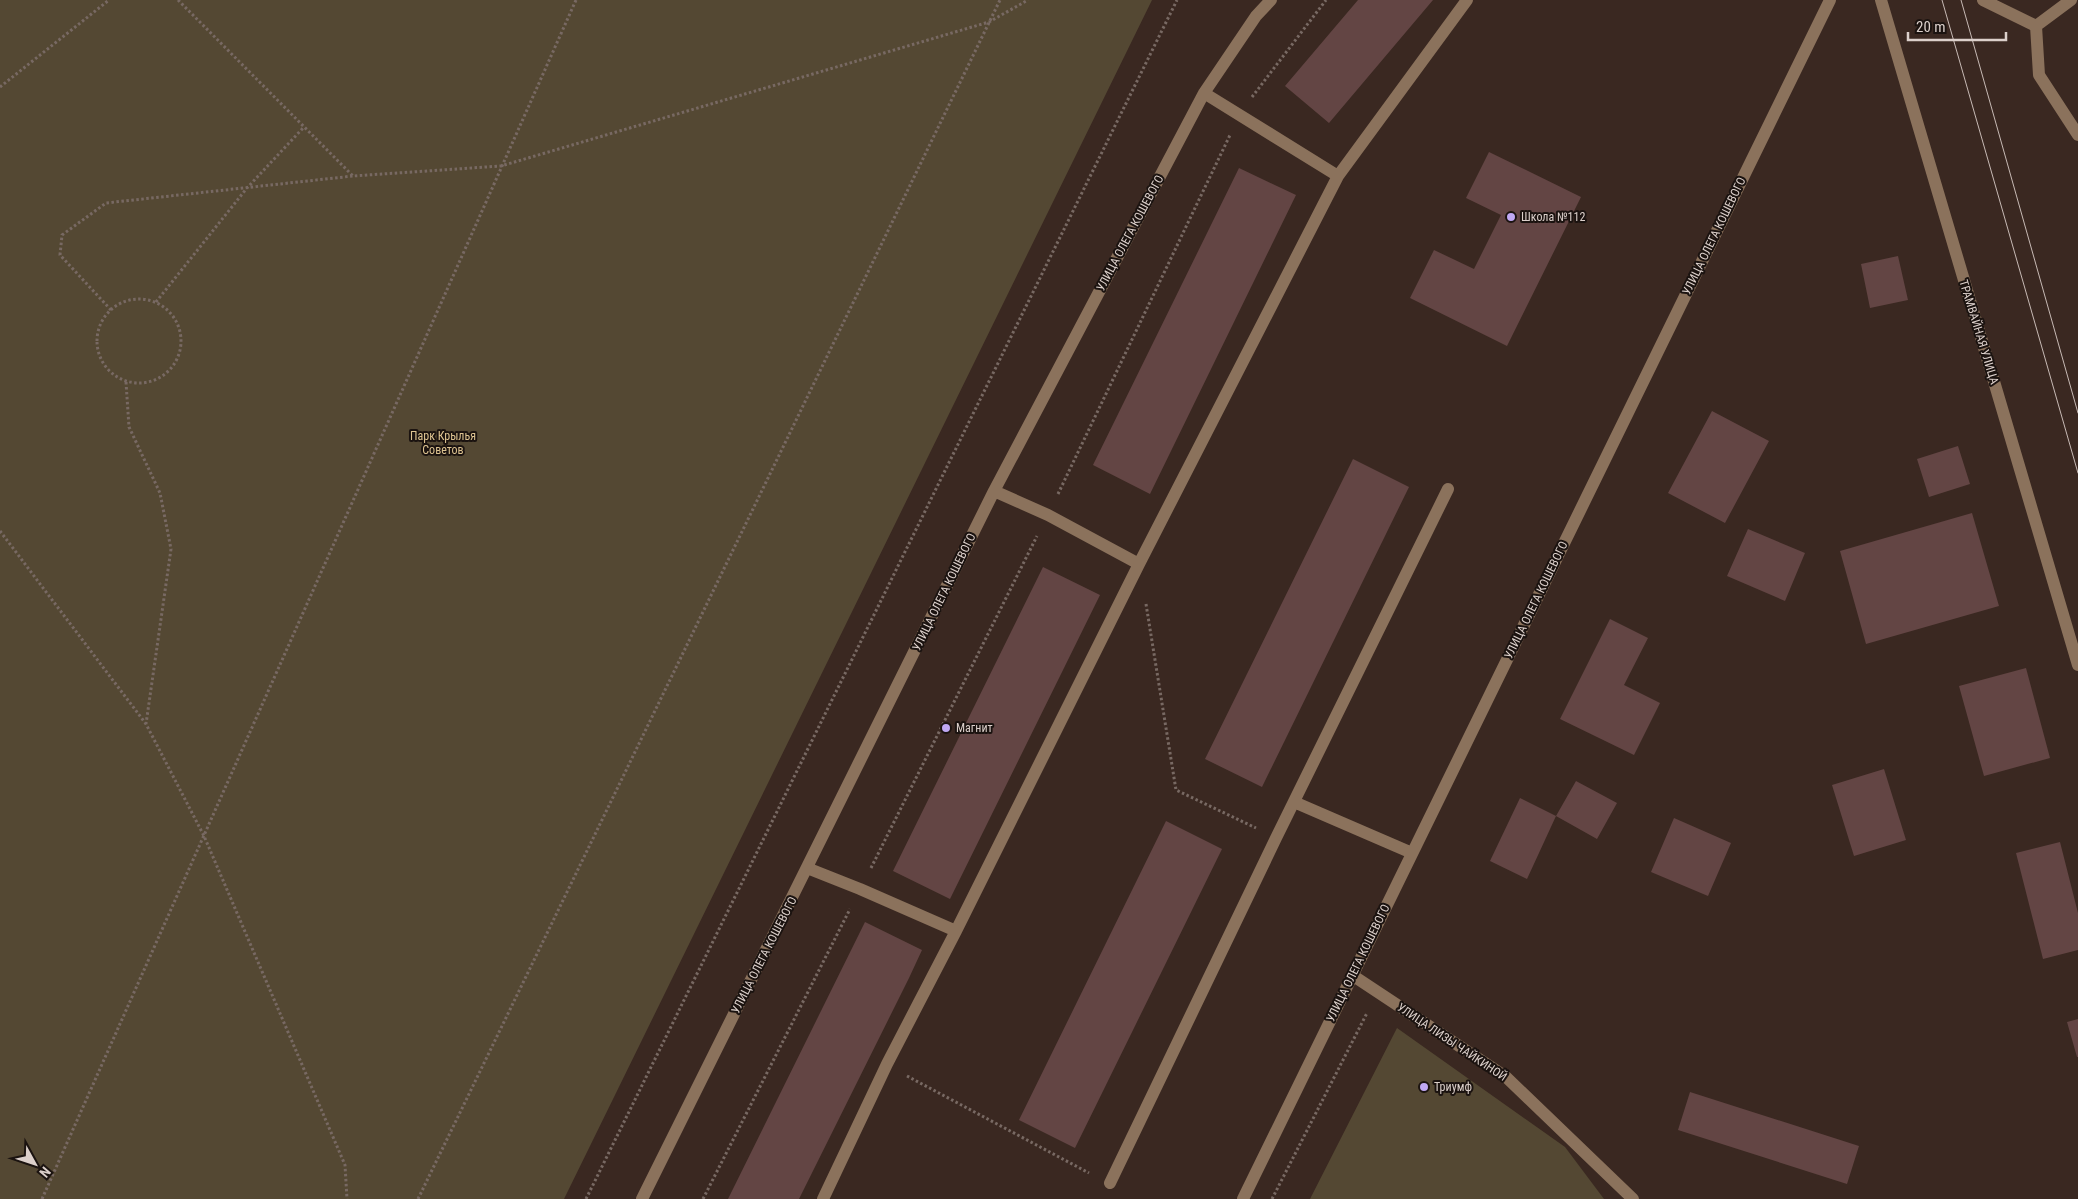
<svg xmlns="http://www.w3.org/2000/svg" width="2078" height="1199" viewBox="0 0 2078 1199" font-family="'Roboto Condensed',sans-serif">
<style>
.green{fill:#544833}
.building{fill:#634544}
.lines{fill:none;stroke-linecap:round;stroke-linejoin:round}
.path{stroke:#786963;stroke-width:3;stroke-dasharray:2.5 2.5;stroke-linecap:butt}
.minor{stroke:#8b725c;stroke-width:12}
.tram{stroke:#c7bab5;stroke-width:1}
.poi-dot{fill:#c0a8f3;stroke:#1b1310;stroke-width:2}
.labels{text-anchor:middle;stroke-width:4;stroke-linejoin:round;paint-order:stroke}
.poi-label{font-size:12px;fill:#dcd0cb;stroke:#1b1310;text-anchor:start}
.street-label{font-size:12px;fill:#dcd0cb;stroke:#1b1310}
.park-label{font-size:12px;fill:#ddc391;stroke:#1b1310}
</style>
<rect width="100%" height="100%" fill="#3a2821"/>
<path class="green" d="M0,0H1152L564,1199H0Z
M1397,1028L1565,1147L1604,1199H1310Z"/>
<path class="building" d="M1358,0H1433L1329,123L1285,86Z
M1489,152L1581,197L1507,346L1410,298L1434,250L1474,269L1501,215L1466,198Z
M1239,168L1296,195L1150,494L1093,465Z
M1898,256L1908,300L1870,308L1861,264Z
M1712,411L1769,441L1725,523L1668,493Z
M1958,446L1970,484L1929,497L1917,459Z
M1353,459L1409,487L1262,787L1205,759Z
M1972,513L1999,606L1866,644L1840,551Z
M1748,529L1805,553L1785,601L1727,576Z
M1043,567L1100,595L950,899L893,871Z
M1610,619L1648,638L1624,685L1660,703L1634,755L1560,719Z
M2026,668L2050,758L1984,776L1959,686Z
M1884,769L1906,840L1854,856L1832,785Z
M1576,781L1617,803L1597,839L1556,816Z
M1520,798L1556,816L1527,879L1490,861Z
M1674,818L1731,843L1708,896L1651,872Z
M1166,821L1222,849L1075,1148L1019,1120Z
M2060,842L2078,913V950L2043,959L2016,853Z
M865,922L922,950L909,978L799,1199H728Z
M2078,1019V1057H2077L2067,1022Z
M1690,1092L1859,1146L1847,1184L1678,1130Z"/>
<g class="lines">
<path class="path" d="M178,0L353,176L501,166L989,22L1028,0
M0,87L109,0
M1252,97L1326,0
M97 341a42 42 0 1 1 84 0a42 42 0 1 1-84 0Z
M156,302L247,188L304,127
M111,310L60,255L62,235L106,203L353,176
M126,382L129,427L160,493L171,549L146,724
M1058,494L1230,135
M0,531L146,724L204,836L345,1165L347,1199
M1146,604L1176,790L1256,828
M871,868L1037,536
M907,1076L1089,1173
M42,1199L576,0
M418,1199L1000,0
M586,1199L1177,0
M703,1199L850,909
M1272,1199L1367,1013"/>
<path class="minor" d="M1881,0L2078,665
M1983,0L2036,26
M2036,26L2039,75L2078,135
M2036,26L2071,0
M1204,93L1338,176
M994,491L1048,515L1139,564
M1294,802L1412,853
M807,868L860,889L956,931
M1352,975L1506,1077L1633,1199
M1110,1183L1276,838L1448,489
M642,1199L994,491L1204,93L1256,16L1271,0
M823,1199L887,1064L956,931L1139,564L1338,176L1467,0
M1243,1199L1830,0"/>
<path class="tram" d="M1942,0L2078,473
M1961,0L2078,413"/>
</g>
<g class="poi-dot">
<circle cx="1511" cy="217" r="5"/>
<circle cx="946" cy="728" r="5"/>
<circle cx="1424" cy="1087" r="5"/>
</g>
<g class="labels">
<g class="poi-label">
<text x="1521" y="221">Школа №112</text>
<text x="956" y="732">Магнит</text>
<text x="1434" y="1091">Триумф</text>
</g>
<g class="street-label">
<text transform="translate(1130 233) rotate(-62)" y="4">УЛИЦА ОЛЕГА КОШЕВОГО</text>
<text transform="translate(1714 236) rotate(-64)" y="4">УЛИЦА ОЛЕГА КОШЕВОГО</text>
<text transform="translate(1979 332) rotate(73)" y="4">ТРАМВАЙНАЯ УЛИЦА</text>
<text transform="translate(944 592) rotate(-64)" y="4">УЛИЦА ОЛЕГА КОШЕВОГО</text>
<text transform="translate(1536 600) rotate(-64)" y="4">УЛИЦА ОЛЕГА КОШЕВОГО</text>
<text transform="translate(764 955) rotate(-63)" y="4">УЛИЦА ОЛЕГА КОШЕВОГО</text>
<text transform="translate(1358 963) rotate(-64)" y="4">УЛИЦА ОЛЕГА КОШЕВОГО</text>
<text transform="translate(1452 1042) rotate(34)" y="4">УЛИЦА ЛИЗЫ ЧАЙКИНОЙ</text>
</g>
<g class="park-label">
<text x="443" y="440">Парк Крылья<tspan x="443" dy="14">Советов</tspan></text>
</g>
</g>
<g transform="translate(35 1164) rotate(130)" stroke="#1b1310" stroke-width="4" paint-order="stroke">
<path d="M0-4L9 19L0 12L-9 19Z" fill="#dcd0cb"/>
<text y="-8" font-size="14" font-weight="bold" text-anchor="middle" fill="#dcd0cb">N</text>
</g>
<path d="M1908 32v8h98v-8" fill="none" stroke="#dcd0cb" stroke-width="2.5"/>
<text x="1916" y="32" font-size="15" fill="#dcd0cb" stroke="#1b1310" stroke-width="4" paint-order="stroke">20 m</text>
</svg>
